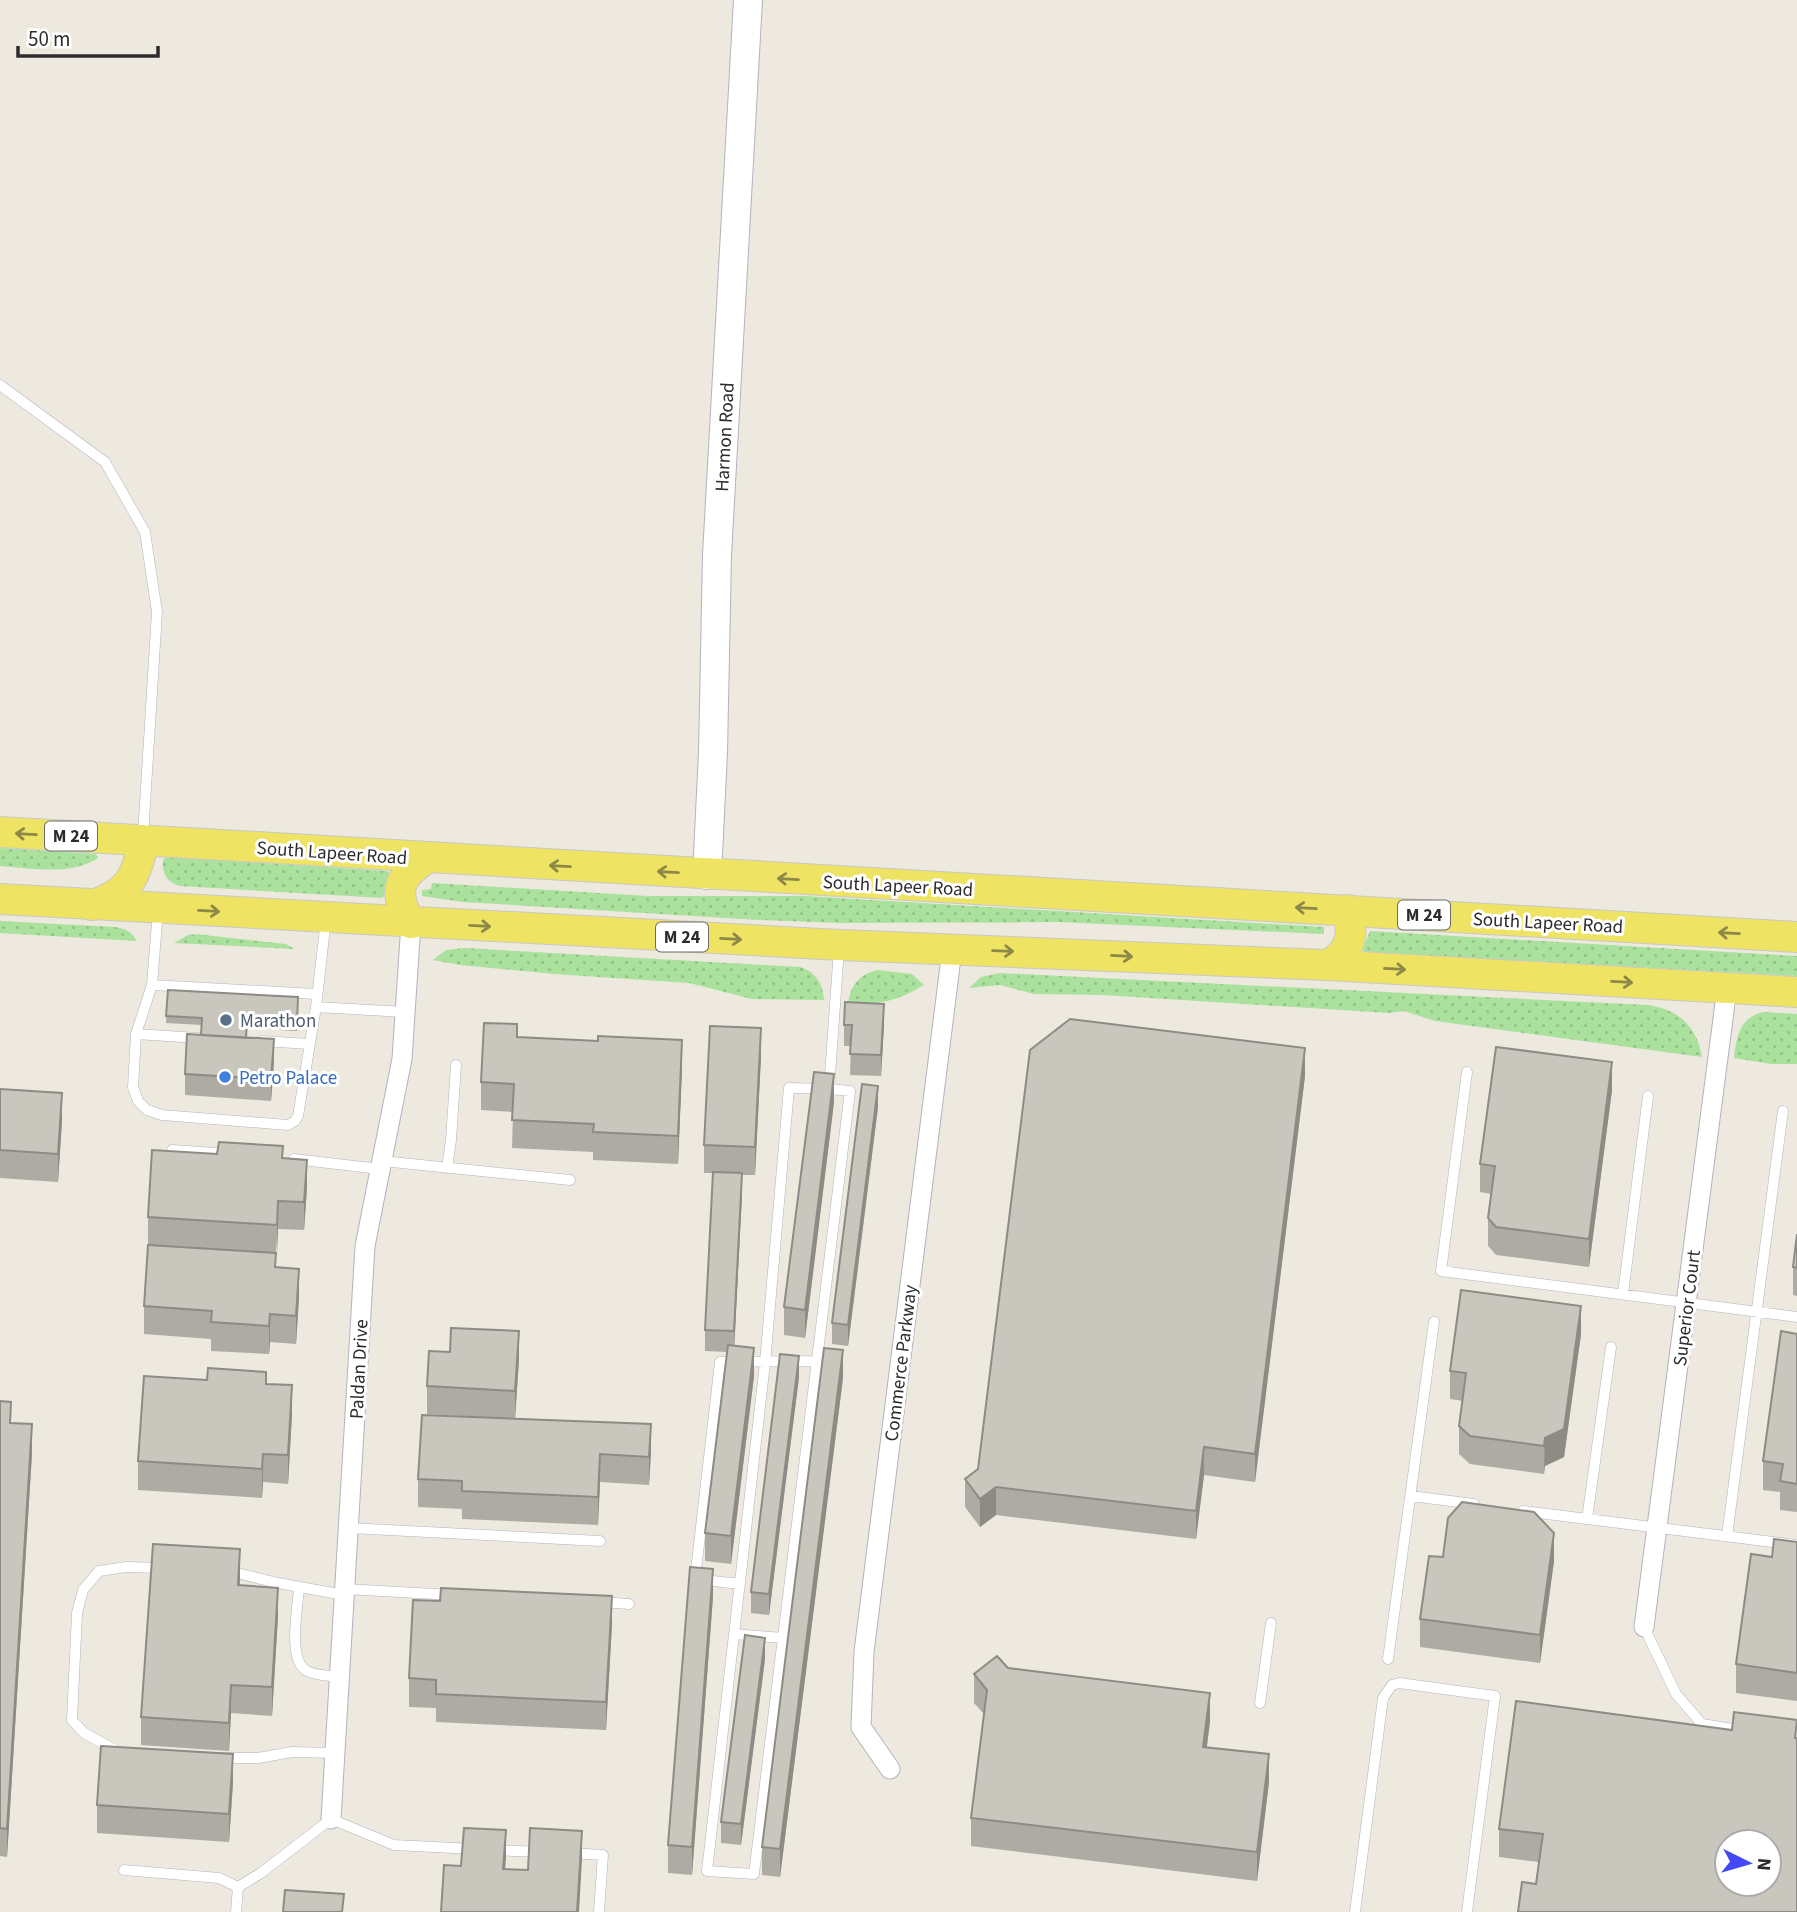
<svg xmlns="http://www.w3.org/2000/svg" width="1797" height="1912" viewBox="0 0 1797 1912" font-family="'Source Sans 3',sans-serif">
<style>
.grass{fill:url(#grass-dots)}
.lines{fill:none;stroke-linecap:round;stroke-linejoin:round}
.lane-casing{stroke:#b2b3bf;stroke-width:11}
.street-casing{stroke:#b2b3bf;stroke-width:21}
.secondary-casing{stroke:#b2b3bf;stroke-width:30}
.primary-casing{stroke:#c8c8c8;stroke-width:32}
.lane{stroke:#fff;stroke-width:10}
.street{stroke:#fff;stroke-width:19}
.secondary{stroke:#fff;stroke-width:28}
.primary{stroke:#eee363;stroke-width:30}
.wall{fill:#adaba3}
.shaded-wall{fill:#8d8b84}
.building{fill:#c9c7bd;stroke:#8d8b84;stroke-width:2;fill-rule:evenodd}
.oneway{stroke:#8d8848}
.service-dot{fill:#5c6f8a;stroke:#fff;stroke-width:2.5}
.shop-dot{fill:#3f7fe0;stroke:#fff;stroke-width:2.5}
.labels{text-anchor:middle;stroke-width:6;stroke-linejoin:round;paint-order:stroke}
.shield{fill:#fff;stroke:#6b6b6b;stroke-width:2}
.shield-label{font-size:18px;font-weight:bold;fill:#2c2c2c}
.street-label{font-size:19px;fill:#2c2c2c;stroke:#fff}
.service-label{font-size:19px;fill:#4e5e75;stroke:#fff;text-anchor:start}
.shop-label{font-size:19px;fill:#366cbe;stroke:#fff;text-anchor:start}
</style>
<defs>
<pattern id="grass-dots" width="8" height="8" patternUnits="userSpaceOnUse" patternTransform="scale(1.75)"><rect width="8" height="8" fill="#aae29d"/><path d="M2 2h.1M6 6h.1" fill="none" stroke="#92c287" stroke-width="1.8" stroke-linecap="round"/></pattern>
</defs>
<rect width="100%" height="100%" fill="#ede9df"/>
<path class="grass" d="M0,848L96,854L98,858C71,876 31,868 0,866Z
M166,857L387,871L389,873L383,898L179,886C166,881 162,874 163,860Z
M432,883L648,896H805L1324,927V934L1058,922L840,923L759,920L463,902L422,896V890L431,889Z
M0,921L115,927C126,929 131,931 137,941L0,933Z
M1370,931L1797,956V976L1365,952L1363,949Z
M196,934L286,944L295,949L174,943L188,935Z
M464,948L800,967C816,972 823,984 824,1000L752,999L689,983L554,974L460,965L433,960L446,950Z
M877,970L912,974L924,985C896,1002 880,1004 848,1005C850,986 858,975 877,970Z
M1000,973L1647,1005C1678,1009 1697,1026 1702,1057L1435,1021L1404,1011L1389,1013L1103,995L1034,994L1000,985L969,988L981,977Z
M1764,1012L1797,1014V1064H1771L1734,1058C1736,1038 1740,1016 1764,1012Z"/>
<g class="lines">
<g class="lane-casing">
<path id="lane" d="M0,385L105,462L145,532L157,612L143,836
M158,910L152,985L136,1034L133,1087L138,1101L147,1110L162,1115L288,1125L295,1121L298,1116L316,1007L326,919
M152,985L316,994
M316,1007L405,1012
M136,1034L198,1038
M262,1041L310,1044
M1467,1072L1441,1271L1797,1317
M829,1089L850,1091L754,1874L707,1871L765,1363L789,1088L829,1089L839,949
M172,1150L230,1154
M294,1159L380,1169
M382,1161L570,1180
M447,1168L451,1140L456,1065
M1623,1294L1648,1096
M1411,1496L1474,1504
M1523,1511L1797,1545
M1587,1519L1611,1347
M349,1528L600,1541
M1727,1536L1783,1111
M228,1571L278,1583L344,1595
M740,1584L695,1579L720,1362L817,1361
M299,1587C298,1607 287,1661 307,1671C316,1676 329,1675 339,1677
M345,1589L453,1595
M600,1602L629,1604
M1644,1627L1676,1694L1702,1724L1745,1731
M734,1634L783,1638
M1388,1659L1434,1322
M1260,1703L1271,1623
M119,1752L84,1733L72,1720L77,1613L83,1590L99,1571L126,1567L164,1568
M221,1758H258L292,1752L335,1753
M493,1850L541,1852
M570,1853L603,1855L599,1912
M124,1870L219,1878L238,1887
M236,1912L238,1887L261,1873L331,1819L394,1845L474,1849
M1355,1912L1383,1698L1392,1685L1399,1683L1495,1696L1467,1912"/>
</g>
<g class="street-casing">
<path id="street" d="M1644,1627L1727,988
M890,1769L861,1727L864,1652L952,950
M331,1819L365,1246L402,1059L411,923"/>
</g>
<g class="secondary-casing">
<path id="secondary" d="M707,875L713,752L717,555L748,0"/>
</g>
<g class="primary-casing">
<path id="primary" d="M0,832L1797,937
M0,899L840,945L1327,965L1797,992
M92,905C128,894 138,876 143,840
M411,923C392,893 398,875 428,858
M1327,965C1351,954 1354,935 1348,910"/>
</g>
<use href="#lane" class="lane"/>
<use href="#street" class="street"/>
<use href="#secondary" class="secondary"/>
<use href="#primary" class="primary"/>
</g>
<path class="wall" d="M168,990L298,997L297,1031L247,1028L246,1038L274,1061L271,1101L185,1095V1074L201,1035L202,1025L166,1023Z
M844,1025H884L881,1076L850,1075L851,1046H844Z
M517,1037L682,1068L678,1164L593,1160V1152L512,1148L513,1112L481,1110V1082Z
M761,1057L755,1175H742V1194L734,1346L754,1376L731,1564L705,1561V1533L727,1352L705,1351V1330L713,1173H704V1145Z
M1305,1076L1255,1482L1204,1475L1196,1539L996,1515L980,1527L965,1507V1479L978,1469Z
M0,1089L62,1121L58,1182L0,1178Z
M1612,1090L1589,1267L1496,1255L1488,1246V1218L1491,1194L1480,1192V1164Z
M834,1102L805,1338L784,1335V1307Z
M878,1107L848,1346L832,1344V1323Z
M283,1158L307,1188L304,1230L278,1229L276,1253V1268L299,1297L296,1344L270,1342L269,1354L211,1351V1339L144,1334V1306L148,1245V1217Z
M1797,1234V1296L1793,1295V1267Z
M1581,1334L1564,1457L1545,1466L1544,1474L1470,1464L1459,1454V1426L1463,1401L1450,1399V1371Z
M1797,1334V1512L1780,1510V1492L1763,1490V1461Z
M519,1359L515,1419L651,1452L649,1485L600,1482L598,1525L462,1519V1509L418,1507V1479L510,1419L427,1414V1386Z
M799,1377L769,1615L751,1613V1592Z
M843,1378L780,1877L762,1875V1847Z
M266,1384L292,1414L288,1484L263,1482L262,1498L138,1490V1461Z
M0,1401L11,1423L32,1453L7,1857L0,1856Z
M1797,1542V1701L1736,1693V1664L1772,1557Z
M1443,1557L1554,1561L1540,1663L1420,1647V1619Z
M240,1578V1586L278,1616L272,1716L231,1713L229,1751L141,1745V1717Z
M713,1597L692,1875L668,1873V1845Z
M612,1624L606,1730L436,1722V1708L409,1707V1678Z
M765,1659L741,1845L721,1843V1822Z
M1008,1668L1210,1721L1207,1747L1269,1782L1257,1881L971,1846V1818L984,1714L974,1703V1674Z
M1797,1720L1536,1884L1539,1862L1499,1857V1829L1732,1730Z
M233,1782L229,1842L97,1833V1805Z"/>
<path class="shaded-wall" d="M884,1004V1025L881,1076V1055Z
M761,1028V1057L755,1175V1147Z
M274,1039V1061L271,1101V1079Z
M682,1040V1068L678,1164V1136Z
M1305,1048V1076L1255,1482V1454Z
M1612,1062V1090L1589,1267V1239Z
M834,1074V1102L805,1338V1310Z
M878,1086V1107L848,1346V1325Z
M62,1093V1121L58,1182V1154Z
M307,1160V1188L304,1230V1202Z
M742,1173V1194L734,1352V1331Z
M278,1201V1229L277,1254V1225Z
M299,1269V1297L296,1344V1316Z
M1581,1306V1334L1564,1457L1545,1466L1544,1474L1545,1438Z
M270,1314V1342L269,1354V1326Z
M519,1331V1359L515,1419V1391Z
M754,1348V1376L731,1564V1536Z
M843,1350V1378L780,1877V1849Z
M799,1356V1377L769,1615V1594Z
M292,1385V1414L288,1484V1455Z
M32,1424V1453L7,1857V1829Z
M651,1424V1452L649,1485V1457Z
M1204,1447V1475L1196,1539V1511Z
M263,1454V1482L262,1498V1469Z
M600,1454V1482L598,1525V1497Z
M996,1487V1515L980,1527V1499Z
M1554,1533V1561L1540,1663V1635Z
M240,1549V1578L238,1614V1585Z
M713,1569V1597L692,1875V1847Z
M278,1588V1616L272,1716V1687Z
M612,1596V1624L606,1730V1702Z
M765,1638V1659L741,1845V1824Z
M231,1685V1713L229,1751V1723Z
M1210,1693V1721L1203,1775V1747Z
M233,1754V1782L229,1842V1814Z
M1269,1754V1782L1257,1881V1852Z
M506,1830V1858L503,1897V1869Z
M582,1831V1859L579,1912H577Z"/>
<path class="building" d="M168,990L298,997L297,1024L247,1021L246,1038L201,1035L202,1018L166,1016Z
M845,1002L884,1004L881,1055L850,1054L852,1025H844Z
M1070,1019L1305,1048L1255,1454L1204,1447L1196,1511L996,1487L980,1499L965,1479L978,1469L1030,1050Z
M484,1023L517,1024V1037L598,1041V1036L682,1040L678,1136L593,1132L594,1124L512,1120L514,1084L481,1082Z
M710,1026L761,1028L755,1147L704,1145Z
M187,1034L274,1039L271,1079L185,1074Z
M1496,1047L1612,1062L1589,1239L1496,1227L1488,1218L1495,1166L1480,1164Z
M814,1072L834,1074L805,1310L784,1307Z
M862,1084L878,1086L848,1325L832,1323Z
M0,1089L62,1093L58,1154L0,1150Z
M219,1142L283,1146L282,1158L307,1160L304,1202L278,1201L277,1225L148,1217L152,1150L217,1154Z
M713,1172L742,1173L734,1331L705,1330Z
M1797,1234V1268L1793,1267Z
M148,1245L276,1253L275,1267L299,1269L296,1316L270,1314L269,1326L211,1322L212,1311L144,1306Z
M1461,1290L1581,1306L1564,1429L1545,1438L1544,1446L1470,1436L1459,1426L1466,1373L1450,1371Z
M451,1328L519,1331L515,1391L427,1386L429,1351L450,1352Z
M1781,1331L1797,1334V1484L1780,1481L1783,1464L1763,1461Z
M728,1345L754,1348L731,1536L705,1533Z
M824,1348L843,1350L780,1849L762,1847Z
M780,1354L799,1356L769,1594L751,1592Z
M208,1368L266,1372V1384L292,1385L288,1455L263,1454L262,1469L138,1461L144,1376L207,1380Z
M0,1401L11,1402L10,1423L32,1424L7,1829L0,1828Z
M422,1415L651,1424L649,1457L600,1454L598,1497L462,1491V1481L418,1479Z
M1462,1502L1534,1512L1554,1533L1540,1635L1420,1619L1429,1556L1443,1557L1448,1518Z
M1774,1539L1797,1542V1673L1736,1664L1751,1554L1772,1557Z
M153,1544L240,1549L238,1585L278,1588L272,1687L231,1685L229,1723L141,1717Z
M690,1567L713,1569L692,1847L668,1845Z
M441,1588L612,1596L606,1702L436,1694V1680L409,1678L413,1600L440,1601Z
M745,1635L765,1638L741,1824L721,1822Z
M997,1656L1008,1668L1210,1693L1203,1747L1269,1754L1257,1852L971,1818L987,1690L974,1674Z
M1516,1701L1732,1730L1734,1712L1797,1720L1795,1738H1797V1912H1518L1522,1882L1536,1884L1543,1834L1499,1829ZM1727,1842H1769V1884H1727Z
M101,1746L233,1754L229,1814L97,1805Z
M464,1828L506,1830L503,1869L528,1870L530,1828L582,1831L577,1912H441L444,1865L461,1866Z
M285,1890L344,1894L342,1912H283Z"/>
<defs><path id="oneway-shaft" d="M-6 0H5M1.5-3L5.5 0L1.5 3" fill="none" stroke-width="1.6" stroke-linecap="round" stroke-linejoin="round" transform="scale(1.75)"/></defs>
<g class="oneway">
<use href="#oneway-shaft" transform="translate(26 834) rotate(-177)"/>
<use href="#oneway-shaft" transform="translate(560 866) rotate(-177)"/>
<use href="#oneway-shaft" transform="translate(668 872) rotate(-177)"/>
<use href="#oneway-shaft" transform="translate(788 879) rotate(-177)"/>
<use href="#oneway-shaft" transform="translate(1306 908) rotate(-177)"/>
<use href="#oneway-shaft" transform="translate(209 911) rotate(3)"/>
<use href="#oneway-shaft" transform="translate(480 926) rotate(3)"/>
<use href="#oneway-shaft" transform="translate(1729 933) rotate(-177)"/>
<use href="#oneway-shaft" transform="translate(731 939) rotate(3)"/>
<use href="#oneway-shaft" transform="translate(1003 951) rotate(2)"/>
<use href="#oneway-shaft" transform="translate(1122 956) rotate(3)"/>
<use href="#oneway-shaft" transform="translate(1395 969) rotate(3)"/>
<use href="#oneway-shaft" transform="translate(1622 982) rotate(3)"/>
</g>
<circle class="service-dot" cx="226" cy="1020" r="7"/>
<circle class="shop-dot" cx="225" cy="1077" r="7"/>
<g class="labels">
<g class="shield">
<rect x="45" y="821.5" width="52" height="29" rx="5"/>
<rect x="1398" y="900.5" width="52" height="29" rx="5"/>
<rect x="656" y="922.5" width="52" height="29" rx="5"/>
</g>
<g class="shield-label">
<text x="71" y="842">M 24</text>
<text x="1424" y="921">M 24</text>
<text x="682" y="943">M 24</text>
</g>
<g class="street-label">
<text transform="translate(724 437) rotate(-87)" y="7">Harmon Road</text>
<text transform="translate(332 852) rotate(4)" y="7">South Lapeer Road</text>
<text transform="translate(898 885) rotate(3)" y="7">South Lapeer Road</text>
<text transform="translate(1548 922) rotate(3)" y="7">South Lapeer Road</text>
<text transform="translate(1686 1308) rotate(-83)" y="7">Superior Court</text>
<text transform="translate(900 1363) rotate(-83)" y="7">Commerce Parkway</text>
<text transform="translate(358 1369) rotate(-87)" y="7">Paldan Drive</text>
</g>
<g class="service-label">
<text x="240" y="1027">Marathon</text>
</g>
<g class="shop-label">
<text x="239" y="1084">Petro Palace</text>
</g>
</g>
<g transform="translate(1748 1863) rotate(95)"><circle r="33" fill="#ffffff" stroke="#ababab" stroke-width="2"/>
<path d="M0-5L12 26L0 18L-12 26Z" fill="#4349f6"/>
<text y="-10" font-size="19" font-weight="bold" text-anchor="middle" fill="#2c2c2c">N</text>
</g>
<path d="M18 46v10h140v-10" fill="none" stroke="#2c2c2c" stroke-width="3.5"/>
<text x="28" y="46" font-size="21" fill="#2c2c2c" stroke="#ffffff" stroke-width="5" paint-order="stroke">50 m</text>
</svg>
